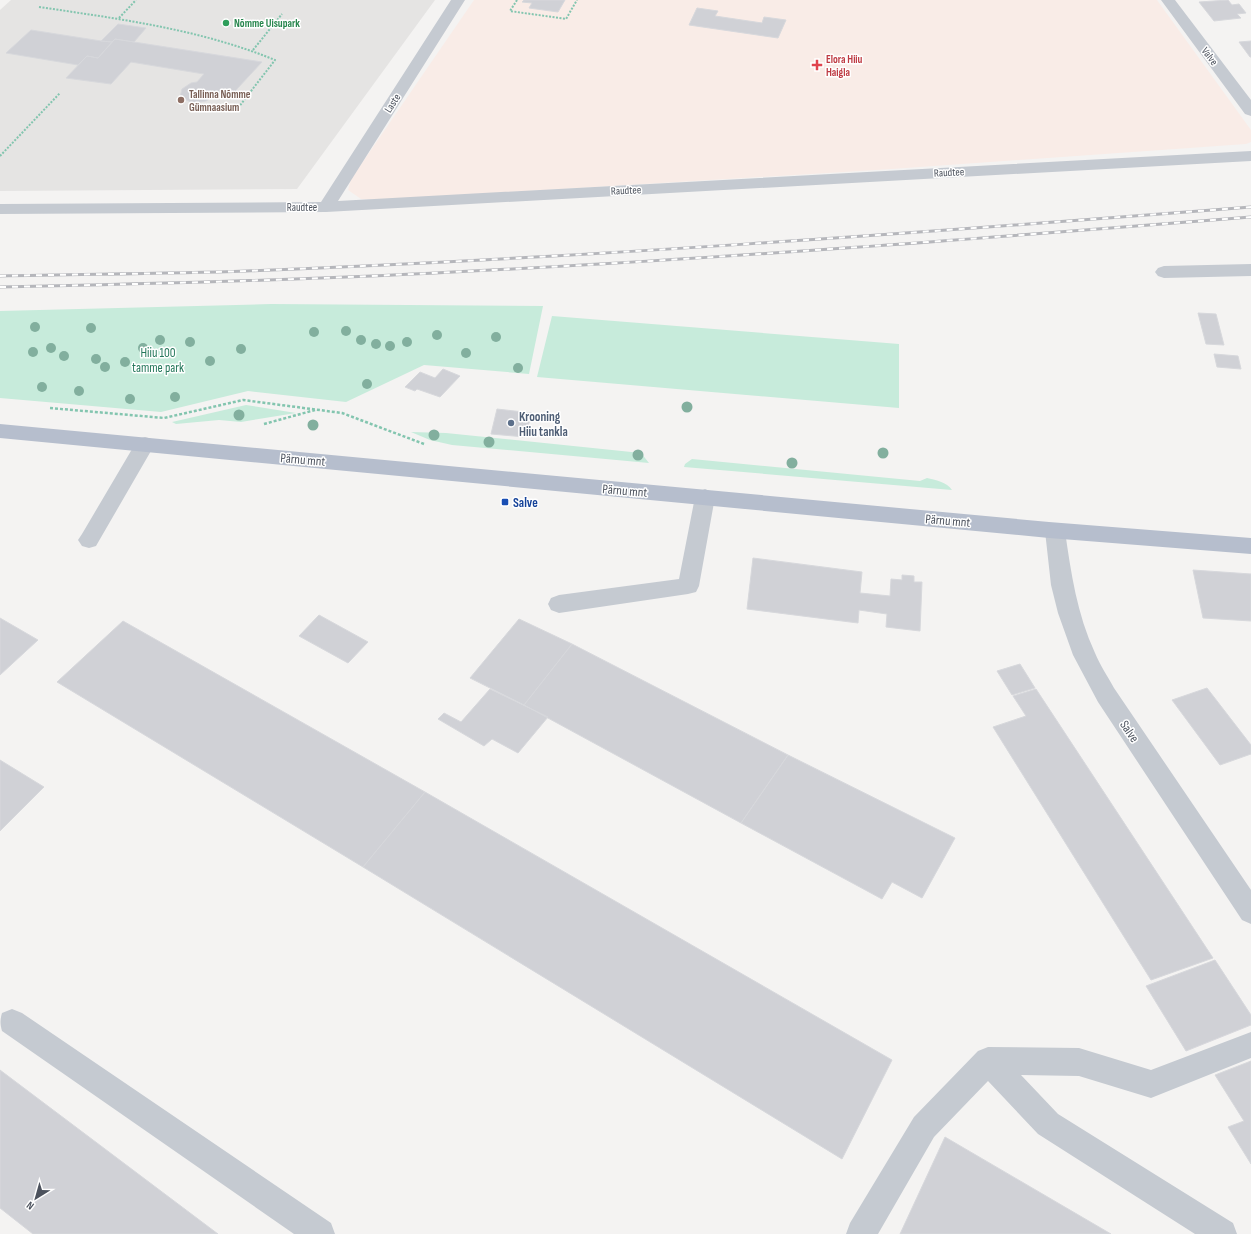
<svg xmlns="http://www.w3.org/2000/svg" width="1251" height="1234" viewBox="0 0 1251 1234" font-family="'Sofia Sans Condensed',sans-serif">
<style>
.education{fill:#e5e4e3}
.medical{fill:#f9ece7}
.green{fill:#c7ebdb}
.building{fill:#d0d1d6;stroke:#d7d8dc}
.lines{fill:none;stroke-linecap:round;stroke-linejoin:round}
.path-far1{stroke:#83c5af;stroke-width:2;stroke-dasharray:2 1.5;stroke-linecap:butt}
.path{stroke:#83c5af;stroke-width:2.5;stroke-dasharray:3 2;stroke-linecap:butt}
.minor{fill:#c5cad1;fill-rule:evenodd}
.major{fill:#b6becd;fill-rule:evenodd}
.rail-casing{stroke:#b5b6bb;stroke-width:3}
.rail{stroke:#fff;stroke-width:2;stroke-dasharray:6;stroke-linecap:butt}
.tree{fill:#82af9e}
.leisure-dot{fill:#2e9e5b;stroke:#fff;stroke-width:1.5}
.health-dot{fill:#e0444e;stroke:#fff;stroke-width:1.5}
.education-dot{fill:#8d6e63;stroke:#fff;stroke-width:1.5}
.service-dot{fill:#5c6f8a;stroke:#fff;stroke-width:1.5}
.transit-dot{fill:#1a4fb4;stroke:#fff;stroke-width:1.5}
.labels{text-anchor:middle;stroke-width:3;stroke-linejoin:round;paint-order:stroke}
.far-leisure-label{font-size:11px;font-weight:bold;fill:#27864d;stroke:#fff;text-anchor:start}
.far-street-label{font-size:11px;fill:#4c525d;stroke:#fff}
.far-health-label{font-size:11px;font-weight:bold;fill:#be3a42;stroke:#fff;text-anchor:start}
.far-education-label{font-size:11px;font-weight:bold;fill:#785e54;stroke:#fff;text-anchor:start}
.park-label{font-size:13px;fill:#24775a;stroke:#fff}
.service-label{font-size:13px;font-weight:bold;fill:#4e5e75;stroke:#fff;text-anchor:start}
.street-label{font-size:13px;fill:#4c525d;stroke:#fff}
.transit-label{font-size:13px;font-weight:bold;fill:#164399;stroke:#fff;text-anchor:start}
</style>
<rect width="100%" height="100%" fill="#f4f3f2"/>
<path class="education" d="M11,0H435L297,189L0,191V10Z"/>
<path class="medical" d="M474,0H1157L1251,130V142L1246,144L892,169L382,200L361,199L348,190L351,179Z"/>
<path class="green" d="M271,304L543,306L529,374L424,365L346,402L248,391L161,412L0,398V311Z
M552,316L899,344V408L537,377Z
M246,405L296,413L241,422L219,420L176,424L172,422Z
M411,432L446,433L641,453L649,463L452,445L430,440Z
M692,459L920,481L927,478C935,480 947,482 952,490L684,467L685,464Z"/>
<path class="building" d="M524,0H565L558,12L529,8L532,3L522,2Z
M1228,0L1232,5L1239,4L1246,13L1237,14L1241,18L1214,21L1199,2Z
M697,8L718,11L715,16L762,23L764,17L786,20L778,38L689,25Z
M118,24L146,28L134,42L115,39L112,42L101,41Z
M31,30L101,41L112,42L98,58L87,56L78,65L6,53Z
M115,39L134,42L262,62L237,89L233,96H214L206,101L193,103L180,97L182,89L191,83L197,82L204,74L131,62L111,84L66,78L87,56L98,58Z
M1251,41V57H1250L1239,42Z
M1198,313L1216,314L1224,345L1206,344Z
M1214,354L1238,356L1241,369L1217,367Z
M443,369L460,376L440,397L417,389L415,391L405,387L420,372L435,378Z
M497,409L532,413L525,437L491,434Z
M753,558L862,572L860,593L890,596L891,579L902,580V575L914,576V582H922L920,631L886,627L887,614L859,610L858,623L747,609Z
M1193,570L1251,574V621L1203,618Z
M319,615L368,642L348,663L299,636Z
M0,618L38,640L0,675Z
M519,619L572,644L524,705L470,678Z
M123,621L425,792L363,867L57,682Z
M572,644L788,755L741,823L524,705Z
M1020,664L1035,688L1012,695L997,671Z
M1207,688L1251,745V754L1220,765L1172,700Z
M490,689L548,717L518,753L492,739L484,746L438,719L444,713L461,722Z
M1036,689L1213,958L1151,980L993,727L1026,716L1013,696Z
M788,755L955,838L922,898L892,882L882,899L741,823Z
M0,760L44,787L0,831Z
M425,792L892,1060L842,1159L363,867Z
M1215,960L1251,1015V1025L1186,1051L1146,986Z
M1251,1061V1164L1228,1127L1244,1121L1215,1075Z
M0,1070L218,1234H33L0,1208Z
M945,1137L1111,1234H900Z"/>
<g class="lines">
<path class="path-far1" d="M517,0L510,11L566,19L577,0
M39,7C120,19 199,29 275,60L238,108L191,109
M119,18L136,0
M253,50L282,14
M0,156L60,93"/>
<path class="path" d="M50,408L164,418L243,400L342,413L424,444
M264,424L315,410"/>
<path class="minor" d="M451,0H465L338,201L1251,151V161L326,212L0,214V204L321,202Z
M1161,0H1175L1251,100V116L1245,114Z
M1251,264V276L1164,278L1158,276L1155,272L1158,268L1164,266Z
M145,437L152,439L155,444L96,546L89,548L82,546L78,540L82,534L138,439Z
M705,489L712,492L715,497L699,586L696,592L688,594L559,613L551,610L548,604L551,598L559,595L679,579L695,497L698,492Z
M1055,523L1062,525L1065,531C1071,573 1077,614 1095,653C1100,665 1108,677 1114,688L1251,890V924L1242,920L1098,702L1073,655L1058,613L1051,585L1045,531L1048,525Z
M12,1009L22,1013L331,1223L335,1234H294L2,1031C0,1024 0,1020 2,1013Z
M1251,1032V1058L1151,1098L1079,1076L1021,1075L1058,1114L1233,1223L1237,1234H1195L1038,1134L988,1081L934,1137L878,1234H846L850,1223L914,1117L978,1051L988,1047L1079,1048L1151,1070Z"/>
<path class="major" d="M0,424L1049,522L1251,538V554L1049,538L0,438Z"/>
<g class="rail-casing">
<path id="rail" d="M0,276C82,274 164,274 246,271C581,258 916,233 1251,207
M0,287C151,284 302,280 453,272C719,259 985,238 1251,217"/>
</g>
<use href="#rail" class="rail"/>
</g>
<g class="tree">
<circle cx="35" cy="327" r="5"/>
<circle cx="91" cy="328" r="5"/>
<circle cx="346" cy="331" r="5"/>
<circle cx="314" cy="332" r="5"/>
<circle cx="437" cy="335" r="5"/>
<circle cx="496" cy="337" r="5"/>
<circle cx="160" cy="340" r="5"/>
<circle cx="361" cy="340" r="5"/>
<circle cx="190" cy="342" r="5"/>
<circle cx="407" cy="342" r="5"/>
<circle cx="376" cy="344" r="5"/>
<circle cx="390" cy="346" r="5"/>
<circle cx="51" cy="348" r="5"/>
<circle cx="143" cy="348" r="5"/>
<circle cx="241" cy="349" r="5"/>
<circle cx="33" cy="352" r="5"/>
<circle cx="466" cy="353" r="5"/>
<circle cx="64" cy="356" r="5"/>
<circle cx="96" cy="359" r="5"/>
<circle cx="210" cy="361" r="5"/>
<circle cx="125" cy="362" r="5"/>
<circle cx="105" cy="367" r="5"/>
<circle cx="518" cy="368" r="5"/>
<circle cx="367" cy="384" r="5"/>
<circle cx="42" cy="387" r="5"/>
<circle cx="79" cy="391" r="5"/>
<circle cx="175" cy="397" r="5"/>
<circle cx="130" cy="399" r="5"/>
<circle cx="687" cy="407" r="5.5"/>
<circle cx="239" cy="415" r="5.5"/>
<circle cx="313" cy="425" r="5.5"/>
<circle cx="434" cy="435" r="5.5"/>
<circle cx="489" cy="442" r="5.5"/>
<circle cx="883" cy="453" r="5.5"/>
<circle cx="638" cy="455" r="5.5"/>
<circle cx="792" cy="463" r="5.5"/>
</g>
<circle class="leisure-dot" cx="226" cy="23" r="4"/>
<path class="health-dot" d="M815 59h4v4h4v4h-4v4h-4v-4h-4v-4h4z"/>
<circle class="education-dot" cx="181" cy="100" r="4"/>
<circle class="service-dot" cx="511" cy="423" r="4"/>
<rect class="transit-dot" x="501" y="498" width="8" height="8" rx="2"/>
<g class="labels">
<g class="far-leisure-label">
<text x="234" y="27">Nõmme Uisupark</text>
</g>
<g class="far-street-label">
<text transform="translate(1210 56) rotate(53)" y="4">Valve</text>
<text transform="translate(392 103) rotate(-57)" y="4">Laste</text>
<text transform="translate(949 172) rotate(-3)" y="4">Raudtee</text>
<text transform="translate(626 190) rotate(-3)" y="4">Raudtee</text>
<text x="302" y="211">Raudtee</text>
</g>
<g class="far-health-label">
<text x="826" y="63">Elora Hiiu<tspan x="826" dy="13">Haigla</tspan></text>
</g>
<g class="far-education-label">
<text x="189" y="98">Tallinna Nõmme<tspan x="189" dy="13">Gümnaasium</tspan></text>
</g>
<g class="park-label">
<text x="158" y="357">Hiiu 100<tspan x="158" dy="15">tamme park</tspan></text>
</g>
<g class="service-label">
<text x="519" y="421">Krooning<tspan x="519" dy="15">Hiiu tankla</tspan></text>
</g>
<g class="street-label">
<text transform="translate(303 459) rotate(5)" y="5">Pärnu mnt</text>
<text transform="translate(625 490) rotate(5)" y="5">Pärnu mnt</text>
<text transform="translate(948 520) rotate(5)" y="5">Pärnu mnt</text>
<text transform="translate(1130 731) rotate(56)" y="5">Salve</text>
</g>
<g class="transit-label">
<text x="513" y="507">Salve</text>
</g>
</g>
<g transform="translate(36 1198) rotate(217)" stroke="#ffffff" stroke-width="3" paint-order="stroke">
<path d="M0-3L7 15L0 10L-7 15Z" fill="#4c525d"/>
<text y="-6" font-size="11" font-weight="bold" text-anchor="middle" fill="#4c525d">N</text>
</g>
</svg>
